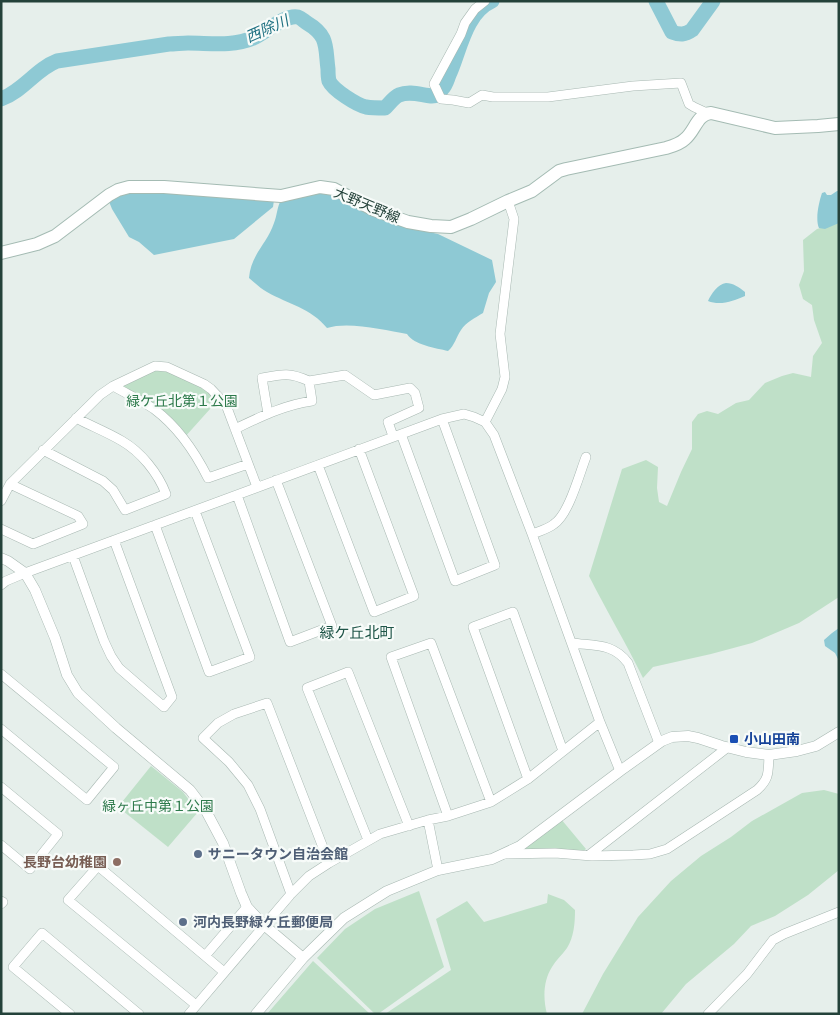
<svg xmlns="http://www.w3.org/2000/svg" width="840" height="1015" viewBox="0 0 840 1015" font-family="'Noto Sans','Noto Sans JP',sans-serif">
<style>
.green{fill:#bfe0c8}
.water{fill:#8ec9d4}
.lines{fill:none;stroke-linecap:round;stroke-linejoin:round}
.river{stroke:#8ec9d4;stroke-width:15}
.minor-casing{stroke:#a8b8b2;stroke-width:10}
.tertiary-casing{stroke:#a8b8b2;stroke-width:11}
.secondary-casing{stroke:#a4bbb3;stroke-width:14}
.minor{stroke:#fff;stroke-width:9}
.tertiary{stroke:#fff;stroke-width:10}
.secondary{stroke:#fff;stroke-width:12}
.transit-dot{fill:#1a4fb4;stroke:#f7fbf9;stroke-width:2}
.service-dot{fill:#5c6f8a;stroke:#f7fbf9;stroke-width:2}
.education-dot{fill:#8d6e63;stroke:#f7fbf9;stroke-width:2}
.labels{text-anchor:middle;stroke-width:4.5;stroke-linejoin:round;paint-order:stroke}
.street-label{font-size:14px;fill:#24423a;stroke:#f7fbf9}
.park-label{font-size:14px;fill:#2d7a4b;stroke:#f7fbf9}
.transit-label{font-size:14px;font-weight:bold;fill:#164399;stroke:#f7fbf9;text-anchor:start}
.service-label{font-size:14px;font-weight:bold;fill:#4e5e75;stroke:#f7fbf9;text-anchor:start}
.education-label{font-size:14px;font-weight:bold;fill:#785e54;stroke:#f7fbf9;text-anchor:end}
.water-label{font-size:15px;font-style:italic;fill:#1c6f80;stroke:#f7fbf9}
.neighbourhood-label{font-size:15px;fill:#1f5548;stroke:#f7fbf9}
</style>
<rect width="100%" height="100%" fill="#e6efeb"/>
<path class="green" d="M839,222V597L799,623L752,643L711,654L653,667L643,678C626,643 606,610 589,576L622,469L646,460L658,467L657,488L659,502L667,506L681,472L692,449V422L698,414L707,411L718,414L736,403L749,400L765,383L782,376L793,373L811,377L813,356L822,343L814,320L812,305L803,299L799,285L804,271L803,240L817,229Z
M155,368H167L203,385L219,399L184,438L169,420L117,386Z
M151,766L183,792L198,812L168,847L118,807Z
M824,790L839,794V870L808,895L775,916L751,926L734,944L686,984L661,1014H582L603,974L638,917L671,881L701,856L731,837L752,821L802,793Z
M561,819L586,849L582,852H529L524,848Z
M419,891L444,967L378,1014H375L317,958L345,929L375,909Z
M548,894L564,900L575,910C575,923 574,937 567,948C562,955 556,960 552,967C543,981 543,999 547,1014H385L451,970L436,919L467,901L484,922L547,903Z
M313,961L370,1014H267Z"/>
<path class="water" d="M129,191L274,200L273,207L234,239L154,255L139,242L129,237L112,209L108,199Z
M322,191L338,195L401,226L438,234L492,260L496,282L489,293L483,313C475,318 466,322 461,330C456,337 455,345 448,351C436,348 414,345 407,334C385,330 348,321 327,328C311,308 288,304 267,292C261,289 255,283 249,278C251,254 267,244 274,223C277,216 277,207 281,200Z
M837,191H839V223L825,229L819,228C815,219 819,202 822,193L825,192L827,195H831Z
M726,283C733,283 739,287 745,292V296C734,301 720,306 708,301C711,294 718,284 726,283Z
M839,628V661L835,653L825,646L824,640L832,633Z"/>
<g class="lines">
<path class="river" d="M656,1L672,32C680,35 685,35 692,30L713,1
M1,99C23,91 36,69 57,61L169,44C175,44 182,43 188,43C210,43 232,47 253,38C265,33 285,14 298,17C301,18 304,21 307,23C329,36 325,47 328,69C328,73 328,77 329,81C333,90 357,105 366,107C372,108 379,108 385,108C389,104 394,97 399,95C413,89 429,99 437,95C439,93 441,91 442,89C446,85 447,80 449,75C460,51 465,13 492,1"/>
<g class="minor-casing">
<path id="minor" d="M485,1L475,9L465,23L461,34L434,84L441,99L453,100L469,103L482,95L493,97H548L633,86L681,83L689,104L694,107L707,113
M113,386C127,394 141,400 154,409C178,427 195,452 208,478L248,464
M268,414L262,378C282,374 290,372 309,381
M485,422L502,389L505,377L500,334L514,219L508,201
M235,429C260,417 284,405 312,401L309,381L345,375L374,395L410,388L415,393L419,408L388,422L393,436
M401,434L455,581L495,565L442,419
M43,450L103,481L113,490L125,510L166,494C158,473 141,452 122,441C107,432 91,426 76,418
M318,465L374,612L414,596L359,449
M237,495L290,642L332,626L276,480
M1,501L10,484L100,395L113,386L155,366L167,367L204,384L211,389L226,405L257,487
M155,525L209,672L250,657L195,511
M1,529L33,544L83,524L78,516L10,484
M532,534C540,531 548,529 554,524C569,514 579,475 586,457
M73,556L104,641L111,656L119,668L164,707L172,697L114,540
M1,585L6,581L25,573C164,523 303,470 442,419L464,414L474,417L485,422L494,435L532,534L600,722L620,771
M572,643C595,646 613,643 628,663L659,743
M1,674L114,767L87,800L1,729
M528,779L473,627L513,612L563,751
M1,787L58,834L30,869L1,845
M448,816L391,657L431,643L491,802
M428,820L438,870
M368,840L307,688L348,672L409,826
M505,854L555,853L592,856L633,855L650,854L667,849L757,790C770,778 768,772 769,755
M589,855L728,747
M291,894L260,809L248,785L229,762L203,738L218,723L234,714L267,703L329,863
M1,901L3,902L1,904
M205,956L247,907
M196,1005L68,900L98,866L224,972
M70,1014L13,967L42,933L139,1014
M189,1014L291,894L309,876L329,863L380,834L428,820L448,816L491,802L528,779L600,722
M708,1014L747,974L773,940L784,934L839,912"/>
</g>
<g class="tertiary-casing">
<path id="tertiary" d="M1,558L8,561L25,573L35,590L55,638L67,675L78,693L116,728L190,790L206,811L223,843L241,893L247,907L264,925L303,958
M256,1014L303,958L344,918L387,891L438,870L492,859L520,846L620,771L662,741L672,737L688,736L698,738L722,746L746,752L769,755L797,751L816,746L839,732"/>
</g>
<g class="secondary-casing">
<path id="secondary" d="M1,253L37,244L55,236L109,195L118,190L129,187H164L281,196L320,187L334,189L374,210L408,222L431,226L451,227L471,219L508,201L532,191L559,171L566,169L666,148C673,146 680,144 685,139C695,131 697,114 711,113L775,128L818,126L839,124"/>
</g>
<use href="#minor" class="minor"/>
<use href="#tertiary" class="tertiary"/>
<use href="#secondary" class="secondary"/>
</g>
<rect class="transit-dot" x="729" y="734" width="10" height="10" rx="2.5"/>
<g class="service-dot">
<circle cx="198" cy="854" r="5"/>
<circle cx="183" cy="922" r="5"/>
</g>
<circle class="education-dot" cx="117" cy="862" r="5"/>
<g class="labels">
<g class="street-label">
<text transform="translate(367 205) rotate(23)" y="5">大野天野線</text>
</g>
<g class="park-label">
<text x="182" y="406">緑ケ丘北第１公園</text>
<text x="158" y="811">緑ヶ丘中第１公園</text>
</g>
<g class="transit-label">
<text x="744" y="744">小山田南</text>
</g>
<g class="service-label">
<text x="208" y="859">サニータウン自治会館</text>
<text x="193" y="927">河内長野緑ケ丘郵便局</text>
</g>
<g class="education-label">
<text x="107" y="867">長野台幼稚園</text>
</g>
<g class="water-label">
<text transform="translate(267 29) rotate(-24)" y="5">西除川</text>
</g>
<g class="neighbourhood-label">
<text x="357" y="638">緑ケ丘北町</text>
</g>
</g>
<rect width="840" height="1015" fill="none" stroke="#24423a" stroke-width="5"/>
</svg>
